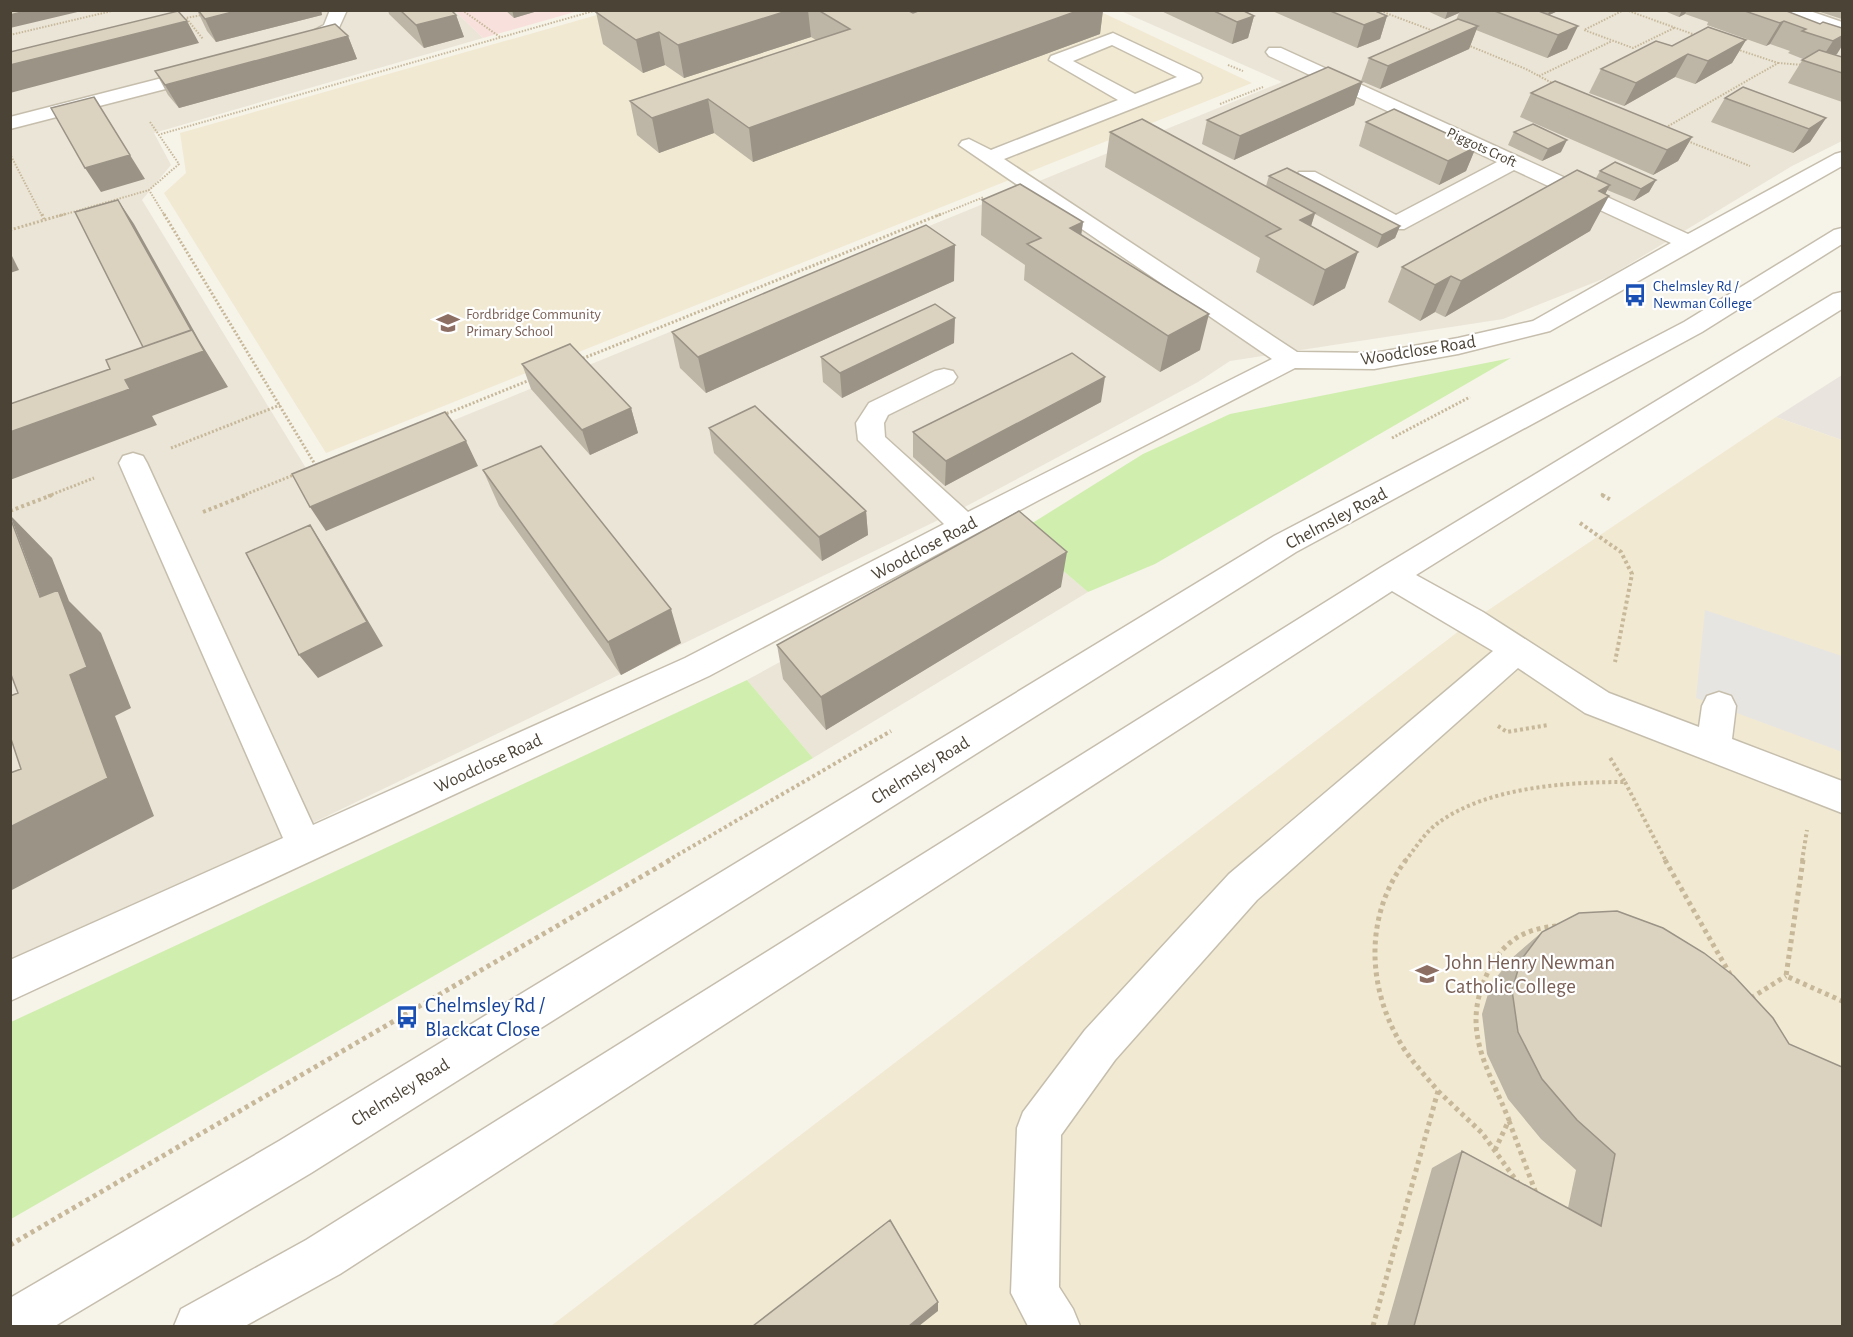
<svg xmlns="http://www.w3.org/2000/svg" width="1853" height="1337" viewBox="0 0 1853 1337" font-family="'Alegreya Sans',sans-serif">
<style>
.residential{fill:#ebe5d7}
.industrial{fill:#e9e4de}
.education{fill:#f1e9d2}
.medical{fill:#f8e0dc}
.green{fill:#d0eeae}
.parking{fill:#e7e5e1}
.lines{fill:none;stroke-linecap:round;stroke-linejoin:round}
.minor-casing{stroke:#c6bead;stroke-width:3}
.path-far3{stroke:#c7b89a;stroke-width:2;stroke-dasharray:1.5 1.5;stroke-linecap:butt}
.path-far2{stroke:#c7b89a;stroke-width:3;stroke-dasharray:2 2;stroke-linecap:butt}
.path-far1{stroke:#c7b89a;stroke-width:4;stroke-dasharray:3 3;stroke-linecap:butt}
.path{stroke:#c7b89a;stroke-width:5;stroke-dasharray:4 4;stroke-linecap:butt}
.minor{fill:#fff;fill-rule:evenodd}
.wall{fill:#bdb5a5}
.shaded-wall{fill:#9a9386}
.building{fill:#dcd2c0;stroke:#9a9386;stroke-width:1.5}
.labels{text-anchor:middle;stroke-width:4.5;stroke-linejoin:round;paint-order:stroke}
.far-street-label{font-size:15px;fill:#4b4336;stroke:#fff}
.far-transit-label{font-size:15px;fill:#164399;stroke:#fff;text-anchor:start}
.far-education-label{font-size:15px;fill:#785e54;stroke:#fff;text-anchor:start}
.street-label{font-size:18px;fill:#4b4336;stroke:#fff}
.near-education-label{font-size:21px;fill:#785e54;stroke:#fff;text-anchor:start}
.near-transit-label{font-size:21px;fill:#164399;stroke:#fff;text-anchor:start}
</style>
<rect width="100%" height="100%" fill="#f6f3e9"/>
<path class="residential" d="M11,11H455L483,38L154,133L171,165L142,200L312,478L1282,82L1121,11H1842V141L1792,166L1608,277L1503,319L1230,361L1198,382L961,509L253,852L11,960Z
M1018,532L1088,592L813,758L747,680Z"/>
<path class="industrial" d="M1842,375V440L1776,417Z"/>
<path class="education" d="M611,11H1099L1252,83L326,453L164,193L186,173L180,133Z
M1776,417L1842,440V1326H551L1472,621Z"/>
<path class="medical" d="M455,11H578L483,38Z"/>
<path class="green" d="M1511,358L1155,564L1088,592L1018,532L1143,454L1230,414Z
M747,680L813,758L11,1219V1022Z"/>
<path class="parking" d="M1705,610L1842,656V752L1696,698Z"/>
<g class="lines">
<g class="minor-casing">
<path id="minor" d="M330,10H347L337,32L301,52H289L286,48L289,44L324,25Z
M1781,10H1807L1842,22V33L1783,14Z
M1113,33L1200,74L1202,78L1200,82L1004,159L1297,352L1374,353L1458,338L1533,321L1671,243L1514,170L1404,229H1388L1299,182L1296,177L1299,172H1315L1396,215L1497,162L1269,56L1266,52L1269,48H1281L1688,234L1835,154L1842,152V166L1550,331L1458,354L1374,369L1295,368L1039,500L709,676L10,1001V960L283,838L119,463L123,456L133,453L143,456L147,463L313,825L685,658L944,524L858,440L856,423L869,403L935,371L944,369L953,371L957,377L953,383L888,415L884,423L885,437L968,512L1272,359L959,145L962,141L969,139L991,150L1118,100L1049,60L1051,56ZM1112,45L1177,77L1135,94L1073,61Z
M205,67L214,73L212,77L10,129V117Z
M1842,228V244L1702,332L1296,552L311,1173L55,1326H10V1298L279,1141L1274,536L1684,322L1834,230Z
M1842,292V309L1416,575L1483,612L1609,693L1699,727L1702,706L1707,696L1719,692L1731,696L1736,706L1732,739L1842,781V813L1585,713L1518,668L1257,900L1115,1060L1061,1135L1059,1287L1073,1309L1080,1326H1028L1011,1293L1017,1128L1023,1112L1085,1030L1229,874L1493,651L1392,591L340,1274L245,1326H174L181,1309L306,1240L1380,568L1833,294Z"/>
</g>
<path class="path-far3" d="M197,10L202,15L186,18L203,39
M462,10L500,37
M1378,10L1436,32
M1624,10L1584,30L1633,48L1674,28
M1626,10L1698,36
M10,35L116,10
M1465,44L1526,69L1554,84
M1778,63L1804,65
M1228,65L1243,71
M1539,76L1612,41
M1220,104L1263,87
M150,122L179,164L149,190L165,216
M1663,129L1778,63L1736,49
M161,134L597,10
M1685,140L1750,166
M11,156L42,216
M59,216L149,190
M937,216L984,197"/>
<path class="path-far2" d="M42,214L44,219
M164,214L316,466L319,465
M10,230L65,214
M579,360L941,214
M443,415L530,380
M1392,438L1470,397
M171,448L280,405
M1601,494L1605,496
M48,496L94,478
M242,496L296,474"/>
<path class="path-far1" d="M1602,495L1611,500
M10,511L52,495
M203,512L246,495
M1580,523L1621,552L1632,574L1615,662
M1498,726L1507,732L1548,725
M1625,782L1666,861
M667,861L891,731
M1405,861C1415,849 1425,832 1438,823C1487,787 1567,782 1625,782L1609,756
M1802,861L1807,830"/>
<path class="path" d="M1665,860L1731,976
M1803,860L1786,976L1842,1001
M1751,998L1786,976
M1438,1091L1482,1133L1518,1183
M1509,1121L1537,1196
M1495,1150L1509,1120C1486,1063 1459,1028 1490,968C1505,940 1525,929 1556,926
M10,1245L670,860
M1373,1326L1438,1091C1425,1075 1411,1061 1401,1044C1366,985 1365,914 1406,860"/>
<use href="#minor" class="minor"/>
</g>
<path class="wall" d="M197,10H321L322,15L216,42L207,31Z
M388,10H451L456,15L464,37L424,48L389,14Z
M505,10H541L514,18Z
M600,10H907L913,13L921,10H1103L1100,34L753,162L714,133L659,153L637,135L630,101L816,40L811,37L684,78L665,65L643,73L603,44L596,12Z
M1159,10H1242L1254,16L1248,38L1232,44Z
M1270,10H1373L1387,16L1380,39L1357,48Z
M1425,10H1560L1549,15L1567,49L1547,58L1476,30L1469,49L1380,89L1361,81L1369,58L1456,20L1459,13L1445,19Z
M1662,10H1784L1820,24L1842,28L1837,54L1835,55L1842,57V102L1788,83L1803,59L1788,53L1790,51L1770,44L1766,46L1707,25L1708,22L1685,14L1679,17Z
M1842,10V19L1817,11V10Z
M348,36L357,59L179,108L168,95L155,71Z
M1746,40L1732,63L1695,84L1675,77L1624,106L1589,93L1601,69L1672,46Z
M1362,82L1354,105L1234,160L1202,144L1207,120Z
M1531,93L1692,137L1678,161L1653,175L1520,117Z
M1725,98L1826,118L1810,142L1793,153L1711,122Z
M1366,122L1476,147L1466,171L1439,185L1359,146Z
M1110,132L1266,186L1269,176L1400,226L1395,238L1377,248L1315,214L1311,226L1345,288L1313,306L1256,272L1260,258L1105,167Z
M1514,132L1561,152L1542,161L1508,145Z
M1600,171L1656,180L1649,192L1634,201L1607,190L1590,231L1445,317L1435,312L1420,321L1388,302L1402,267L1596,178Z
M982,200L1083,222L1081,234L1200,350L1160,372L1024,280L1025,265L981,235Z
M954,281L706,393L680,368L672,332Z
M954,343L842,398L823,382L821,357Z
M522,364L631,408L638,433L590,455L531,389Z
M1101,402L945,486L913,457V432Z
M709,428L866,511L868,535L822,561L714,453Z
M483,470L681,643L621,675L499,506Z
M1061,587L826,730L783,679L777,645Z
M1542,932L1789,1044L1842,1326H1387L1432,1168L1462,1151L1568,1208L1576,1170L1541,1139L1508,1099L1487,1054L1482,1014L1491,984L1512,958Z"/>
<path class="shaded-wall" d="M30,10H86L10,28V15Z
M240,10H321L322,15L216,42L205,19Z
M512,10H541L514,18Z
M790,10H808L811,37L684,78L678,45Z
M1080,10H1103L1100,34L753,162L749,128Z
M1448,10H1460L1459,13L1445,19Z
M1550,10H1560L1547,16Z
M1682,10H1687L1685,14L1679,17Z
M456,15L464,37L424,48L416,25Z
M1254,16L1248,38L1232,44L1237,22Z
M1387,16L1380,39L1357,48L1364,25Z
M187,21L199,43L10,93V65Z
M1784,21L1770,44L1766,46L1780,23Z
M1478,26L1469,49L1380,89L1388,66Z
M1578,26L1567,49L1547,58L1558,35Z
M659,32L665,65L643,73L636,40Z
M348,36L357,59L179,108L165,85Z
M1842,36V46L1837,54L1818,64L1833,41Z
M1746,40L1732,63L1695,84L1708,61Z
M1688,54L1675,77L1624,106L1636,83Z
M1362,82L1354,105L1234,160L1240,136Z
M708,99L714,133L659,153L652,118Z
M1826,118L1810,142L1793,153L1809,129Z
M1692,137L1678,161L1653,175L1667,150Z
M1567,140L1561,152L1542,161L1548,149Z
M1476,147L1466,171L1439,185L1448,161Z
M130,155L145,179L101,192L85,168Z
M1656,180L1649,192L1634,201L1641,189Z
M1610,185L1602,200L1609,196L1590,231L1445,317L1461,281Z
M118,200L134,224L199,340L228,387L152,416L157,425L10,480V432L125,380L157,368Z
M1315,213L1304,248L1300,220Z
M1083,222L1078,258L1070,228Z
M1400,226L1395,238L1377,248L1382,235Z
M955,245L954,281L706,393L698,357Z
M10,252L19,270L10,273Z
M1358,252L1345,288L1313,306L1325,270Z
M1451,276L1435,312L1420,321L1435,285Z
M1209,314L1200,350L1160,372L1168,336Z
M955,318L954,343L842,398L840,373Z
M1105,377L1101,402L945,486L946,461Z
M631,408L638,433L590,455L582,430Z
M466,441L478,466L326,531L310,507Z
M866,511L868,535L822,561L819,537Z
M10,515L52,558L69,601L101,633L131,708L115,716L154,816L10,891V827L108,778Z
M310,525L326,550L383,646L318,678L299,655Z
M1067,552L1061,587L826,730L821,697Z
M671,609L681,643L621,675L608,642Z
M938,1302V1311L919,1326H909Z"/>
<path class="building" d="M10,10H30L10,15Z
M198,10H240L205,19Z
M400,10H451L456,15L416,25Z
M600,10H790L678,45L659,32L636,40L596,12Z
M818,10H907L913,13L921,10H1080L749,128L708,99L652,118L630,101L850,29Z
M1212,10H1242L1254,16L1237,22Z
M1328,10H1373L1387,16L1364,25Z
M1492,10H1536L1578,26L1558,35Z
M1742,10H1784L1820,24L1823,22L1842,28V36L1833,41L1802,31L1806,29L1784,21L1780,23Z
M178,11L187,21L10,65V52Z
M1458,19L1478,26L1388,66L1369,58Z
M335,24L348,36L165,85L155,71Z
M1708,27L1746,40L1708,61L1688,54L1636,83L1601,69L1656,41L1672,46Z
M1819,50L1842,57V73L1802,60Z
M1328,67L1362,82L1240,136L1207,120Z
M1555,81L1692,137L1667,150L1531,93Z
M1743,87L1826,118L1809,129L1725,98Z
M94,97L130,155L85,168L51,108Z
M1394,109L1476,147L1448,161L1366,122Z
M1142,119L1315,213L1300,220L1358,252L1325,270L1266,236L1281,229L1110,132Z
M1533,124L1567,140L1548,149L1514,132Z
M1615,162L1656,180L1641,189L1600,171Z
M1287,168L1400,226L1382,235L1269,176Z
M1577,170L1610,185L1599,191L1609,196L1461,281L1451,276L1435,285L1402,267Z
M1020,184L1083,222L1070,228L1209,314L1168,336L1027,244L1041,238L982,200Z
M118,200L191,330L143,347L75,212Z
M926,225L955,245L698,357L672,332Z
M935,304L955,318L840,373L821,357Z
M192,330L204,351L125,380L130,389L10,432V404L110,369L106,360Z
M570,344L631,408L582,430L522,364Z
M1072,353L1105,377L946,461L913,432Z
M755,406L866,511L819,537L709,428Z
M445,412L466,441L310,507L292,474Z
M541,446L671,609L608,642L483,470Z
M1019,511L1067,552L821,697L777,645Z
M10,517L40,597L58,590L87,667L70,675L108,778L10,827V773L21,769L10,736V696L18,693L10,672Z
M310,525L367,622L299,655L246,553Z
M1617,911L1663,928L1704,953L1734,976L1773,1018L1789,1044L1842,1067V1326H1414L1462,1151L1601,1226L1615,1154L1577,1120L1542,1079L1518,1032L1512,990L1521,960L1542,932L1579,913Z
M890,1220L938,1302L909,1326H753Z"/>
<defs>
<g id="bus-bare" transform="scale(1.8)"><path d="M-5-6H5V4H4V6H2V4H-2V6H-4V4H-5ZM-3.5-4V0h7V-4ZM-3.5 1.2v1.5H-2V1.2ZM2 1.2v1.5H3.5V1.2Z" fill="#1a4fb4" stroke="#fff" stroke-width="2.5" paint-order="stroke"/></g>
<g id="school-bare" transform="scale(1.8)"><path d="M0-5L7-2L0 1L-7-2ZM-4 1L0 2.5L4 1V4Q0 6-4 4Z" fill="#8d6e63" stroke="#fff" stroke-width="2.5" paint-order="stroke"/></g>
</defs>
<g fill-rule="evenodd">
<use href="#bus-bare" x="1635" y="295"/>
<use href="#school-bare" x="448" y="323"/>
<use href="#school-bare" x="1427" y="974"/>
<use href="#bus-bare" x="407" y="1017"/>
</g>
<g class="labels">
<g class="far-street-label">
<text transform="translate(1482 147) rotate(25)" y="5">Piggots Croft</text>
</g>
<g class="far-transit-label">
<text x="1653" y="291">Chelmsley Rd /<tspan x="1653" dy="17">Newman College</tspan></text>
</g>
<g class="far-education-label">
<text x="466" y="319">Fordbridge Community<tspan x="466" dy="17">Primary School</tspan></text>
</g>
<g class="street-label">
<text transform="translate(1418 350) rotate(-9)" y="6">Woodclose Road</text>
<text transform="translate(1336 518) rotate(-28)" y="6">Chelmsley Road</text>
<text transform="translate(924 548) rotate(-28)" y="6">Woodclose Road</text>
<text transform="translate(488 763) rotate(-25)" y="6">Woodclose Road</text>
<text transform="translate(920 770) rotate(-32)" y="6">Chelmsley Road</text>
<text transform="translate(400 1092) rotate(-32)" y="6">Chelmsley Road</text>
</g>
<g class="near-education-label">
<text x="1445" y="969">John Henry Newman<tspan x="1445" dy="24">Catholic College</tspan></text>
</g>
<g class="near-transit-label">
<text x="425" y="1012">Chelmsley Rd /<tspan x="425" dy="24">Blackcat Close</tspan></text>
</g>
</g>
<rect width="1853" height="1337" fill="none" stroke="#4b4336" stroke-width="24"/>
</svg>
